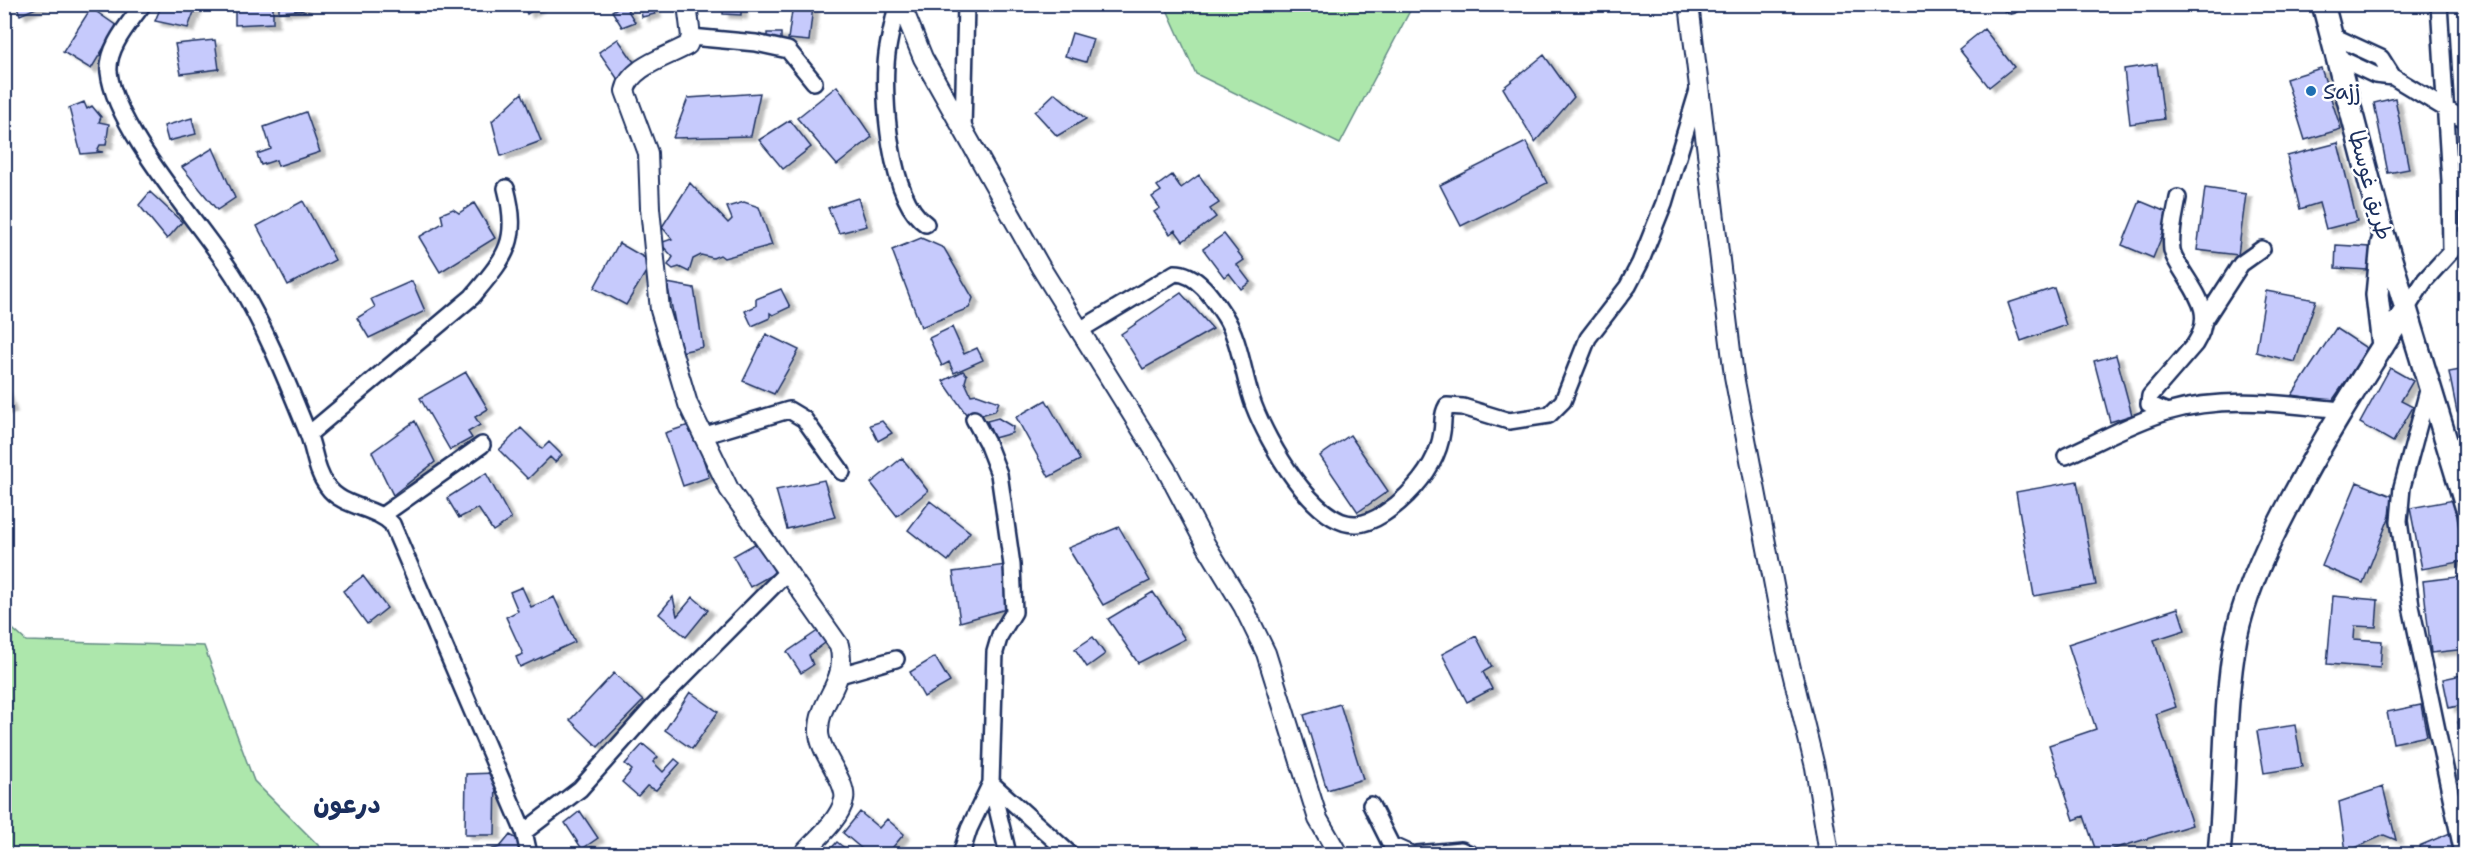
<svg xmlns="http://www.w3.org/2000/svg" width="2470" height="859" viewBox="0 0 2470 859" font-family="'Shantell Sans','Playpen Sans Arabic',sans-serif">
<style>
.green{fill:#ade7ac;stroke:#648b85;stroke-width:1.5}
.building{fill:#c6cafc;stroke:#1b2f5e;stroke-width:1.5;filter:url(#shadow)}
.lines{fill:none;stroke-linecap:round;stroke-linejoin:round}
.minor-casing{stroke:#1b2f5e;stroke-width:20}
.tertiary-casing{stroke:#1b2f5e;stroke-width:22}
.secondary-casing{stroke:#1b2f5e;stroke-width:26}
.minor{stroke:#fff;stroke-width:15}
.tertiary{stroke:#fff;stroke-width:18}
.secondary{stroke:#fff;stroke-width:21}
.poi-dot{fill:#1f6fb2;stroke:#fff;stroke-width:2}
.labels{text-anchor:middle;stroke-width:5;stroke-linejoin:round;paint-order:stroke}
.poi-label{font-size:22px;fill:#1b2f5e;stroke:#fff;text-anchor:start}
.street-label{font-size:22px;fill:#1b2f5e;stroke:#fff}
.quarter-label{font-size:26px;font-weight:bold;fill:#1b2f5e;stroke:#fff}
</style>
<defs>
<filter id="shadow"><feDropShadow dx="6" dy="4" stdDeviation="1.5" flood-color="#0004"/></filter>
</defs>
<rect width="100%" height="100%" fill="#fff"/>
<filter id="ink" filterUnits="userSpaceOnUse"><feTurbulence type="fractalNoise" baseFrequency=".0167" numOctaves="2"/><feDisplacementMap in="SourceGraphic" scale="12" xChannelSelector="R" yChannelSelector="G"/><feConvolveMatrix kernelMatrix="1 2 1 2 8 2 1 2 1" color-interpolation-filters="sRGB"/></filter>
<g filter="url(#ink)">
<path class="green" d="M1165,5H1413L1340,144L1196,74Z
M5,622L26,641L204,646L254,781L327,854H5Z"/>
<path class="building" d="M16,4H45L20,15Z
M106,4H138V7H105Z
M162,4H197L188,28L155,21Z
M235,4H273V23L235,25Z
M279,4H303V10L279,12Z
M523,4H542L527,14Z
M624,4L635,22L622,27L612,11Z
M640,4H653L655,14L642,17Z
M723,4H741V15L723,14Z
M793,4L813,6L809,41L788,39Z
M91,8L117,26L91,69L63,52Z
M1984,29L2014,67L1989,87L1959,49Z
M767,33H781V42H767Z
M1072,33L1093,39L1086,62L1065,56Z
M618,39L636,65L621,84L599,52Z
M215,40L219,69L181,74L175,44Z
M1544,55L1574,97L1535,142L1503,88Z
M2157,64L2164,119L2130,124L2124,69Z
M2321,68L2341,129L2305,140L2286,79Z
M837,86L872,137L837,165L797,118Z
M522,93L541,141L501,156L492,121Z
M760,93L751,136L673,138L688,98Z
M1055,93L1086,119L1057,136L1035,112Z
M2395,98L2409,169L2388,173L2374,103Z
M84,102L87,109L92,106L101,117L99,122L109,124L106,145H100L97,151L103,152L81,154L69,108Z
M306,112L320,152L278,166L276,160L261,165L257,154L271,149L264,127Z
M192,118L196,134L168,141L164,126Z
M790,120L811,147L783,169L759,140Z
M1526,142L1547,183L1461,226L1440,185Z
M2338,143L2357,221L2326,229L2319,203L2300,209L2287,156Z
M213,148L235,198L217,210L182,167Z
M1172,175L1181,188L1199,175L1219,203L1210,209L1216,217L1183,241L1175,230L1170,234L1154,212L1160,208L1152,197L1161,191L1157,186Z
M690,183L728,223L732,219L727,207L744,202L759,207L772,245L724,258L720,255L713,258L701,255L693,259L689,272L679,267L673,269L668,265L673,257L660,243L672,239L662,227Z
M2205,188L2246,194L2238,255L2197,250Z
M150,192L182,222L167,239L139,205Z
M858,198L867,226L839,233L828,208Z
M303,201L335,260L288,285L257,226Z
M2140,201L2171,214L2153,258L2122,245Z
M474,203L495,238L440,272L419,237L443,223L441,214L453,209L459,213Z
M1224,234L1244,260L1237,265L1250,282L1241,289L1229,273L1224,277L1203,249Z
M921,238L944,248L973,298L969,308L921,327L892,250Z
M619,243L652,262L626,305L594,288Z
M2336,245L2370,247L2368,270L2335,268Z
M412,281L425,311L369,338L357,318L375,307L371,299Z
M667,283L694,288L703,347L681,352Z
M2054,288L2066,325L2021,341L2008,303Z
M781,289L790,307L773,315L770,313V318L752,326L745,311L756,306V299Z
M2266,291L2316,300L2295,362L2256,352Z
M1181,293L1213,329L1143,369L1121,334Z
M952,327L964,354L977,348L983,360L954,373L949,362L942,366L929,338Z
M2336,328L2368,349L2332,401L2292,395Z
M766,334L799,350L774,394L743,381Z
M2116,355L2132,415L2110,422L2094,361Z
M2390,368L2413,381L2401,401L2413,407L2393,442L2360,423Z
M2466,369V411L2457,412L2449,372Z
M963,371L967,375L965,382L971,395L977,394L999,402L995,411L981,415L975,411L968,417L943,381Z
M466,372L488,409L475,417L480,425L468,432L472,438L450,450L420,398Z
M4,388L11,408L4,410Z
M1046,400L1080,460L1049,477L1016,417Z
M998,418L1013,427L1012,433L994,438L987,421Z
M415,421L435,462L393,495L372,452Z
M882,421L892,433L878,441L870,425Z
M692,424L709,477L683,486L665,433Z
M521,428L542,449L549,442L562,455L555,462L550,457L528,479L499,450Z
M1350,435L1388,491L1358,512L1320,456Z
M902,458L928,491L897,516L871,483Z
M486,473L511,519L493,531L478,508L459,518L447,498Z
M824,480L835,517L787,529L776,490Z
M2077,481L2096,585L2034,596L2016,492Z
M2357,482L2397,498L2363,583L2322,566Z
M2454,500L2465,561L2422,569L2410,508Z
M930,501L970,532L948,561L908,530Z
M1119,527L1150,581L1103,605L1068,548Z
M758,542L775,573L750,587L733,556Z
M1006,565L1010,608L960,622L953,572Z
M363,576L387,608L367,624L343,591Z
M2466,576V649L2431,653L2423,581Z
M522,587L531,607L554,597L575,642L520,667L516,657L523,654L506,617L518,611L510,592Z
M1153,592L1185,639L1138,663L1108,619Z
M2333,596L2378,600L2376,627L2355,626L2354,639L2382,641L2380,668L2327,664Z
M673,597L677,616L693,597L708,610L686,637L659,614Z
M2178,608L2185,630L2154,640L2176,707L2156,714L2192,825L2097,854L2084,816L2074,820L2049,745L2096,729L2068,644Z
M822,628L829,640L809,655L813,665L801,673L787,652Z
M1476,636L1492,667L1483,672L1492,689L1467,702L1442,654Z
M1093,637L1105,654L1087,667L1075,649Z
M935,657L950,682L924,697L910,672Z
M614,673L643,701L598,747L570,720Z
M2466,674V704L2449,708L2443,679Z
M690,692L718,712L692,749L665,730Z
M1340,704L1363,779L1327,790L1304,715Z
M2421,705L2427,736L2393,743L2387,712Z
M2466,720V751L2458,722Z
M2295,725L2302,767L2264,773L2257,731Z
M643,744L658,757L653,762L663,772L675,759L680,763L656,790L647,786L638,796L622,782L632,770L625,764Z
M496,773L495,835H465L466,774Z
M2383,787L2396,840L2384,835L2346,852L2339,802Z
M580,811L598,838L582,849L565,823Z
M860,812L879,828L887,819L904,834L887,854H868L843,833Z
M2450,833L2454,854H2420L2419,846Z
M510,835L521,841L525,854H487L486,851L500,847Z
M837,842L852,854H826Z
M591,847L601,848L605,854H576Z"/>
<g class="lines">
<g class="minor-casing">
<path id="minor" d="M143,4C129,24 107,47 109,72C115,130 201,224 234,276C264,324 286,379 307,431C315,450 315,470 327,486C342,508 374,506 392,524L524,832L529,854
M897,4C894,21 889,38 887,54C882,94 889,200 926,224
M2439,4L2450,181L2451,252
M2011,5L2012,4
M2331,35L2381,58L2393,77
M691,37L756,43L788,50L814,82
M2337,57L2375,75L2393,77L2466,121
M963,129L966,4
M2405,311L2425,280L2466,235
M2204,321L2241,264L2262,249
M1080,330L1175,273C1197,273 1213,298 1224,315C1241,341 1243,377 1254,406C1267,440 1314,527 1357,524C1374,523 1395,507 1407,495C1424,478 1439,456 1442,432C1444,422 1441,416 1447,406L1463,407L1509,421L1549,415L1563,401L1588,338L1628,286L1640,263L1664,203L1699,87
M2429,387L2402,487L2399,521L2411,606L2463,854
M2167,412L2149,404L2150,396L2195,344C2215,313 2196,294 2180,267C2177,262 2173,256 2172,250C2170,233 2175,215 2178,198
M974,419L987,443L999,474L1012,565L1014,612L1000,635L995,652L991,783L1008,854
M309,434L472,297C506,256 520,242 506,188
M702,436L789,410L804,419L842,472
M2066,456C2099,441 2133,422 2167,412C2224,395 2283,404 2341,410
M383,515L482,445
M840,675L896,659
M1371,805L1391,845L1411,854
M524,832L580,789L653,707L786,573
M961,854L969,829L991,783L1070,854
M1417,854L1461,850L1470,854"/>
</g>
<g class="tertiary-casing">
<path id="tertiary" d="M687,4L691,37L688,45C668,57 630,66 625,91L648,153L650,208L660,310L688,404L729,489L839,645C849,683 818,699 819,732C819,753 848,782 844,800C839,821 816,839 803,854
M901,4L923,58L1041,268L1166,469L1206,545L1243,606L1266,653L1318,819L1338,854
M1689,4L1734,376L1786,648L1815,767L1829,854"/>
</g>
<g class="secondary-casing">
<path id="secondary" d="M2323,4L2383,233L2466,506
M2382,243L2377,295L2383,346
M2219,854C2226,783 2223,708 2236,637C2245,593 2265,550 2286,510C2322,440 2363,377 2405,311"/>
</g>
<use href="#minor" class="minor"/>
<use href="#tertiary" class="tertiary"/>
<use href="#secondary" class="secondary"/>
</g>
</g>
<circle class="poi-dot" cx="2311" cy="91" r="6"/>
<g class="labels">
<g class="poi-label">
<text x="2323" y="99">Sajj</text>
</g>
<g class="street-label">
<text transform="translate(2371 185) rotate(75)" y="8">طريق غوسطا</text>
</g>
<g class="quarter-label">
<text x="347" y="813">درعون</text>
</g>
</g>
<rect width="2470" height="859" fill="none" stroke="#fff" stroke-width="24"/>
<rect x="12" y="12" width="2446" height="835" fill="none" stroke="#1b2f5e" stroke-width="2" filter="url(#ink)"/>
</svg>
